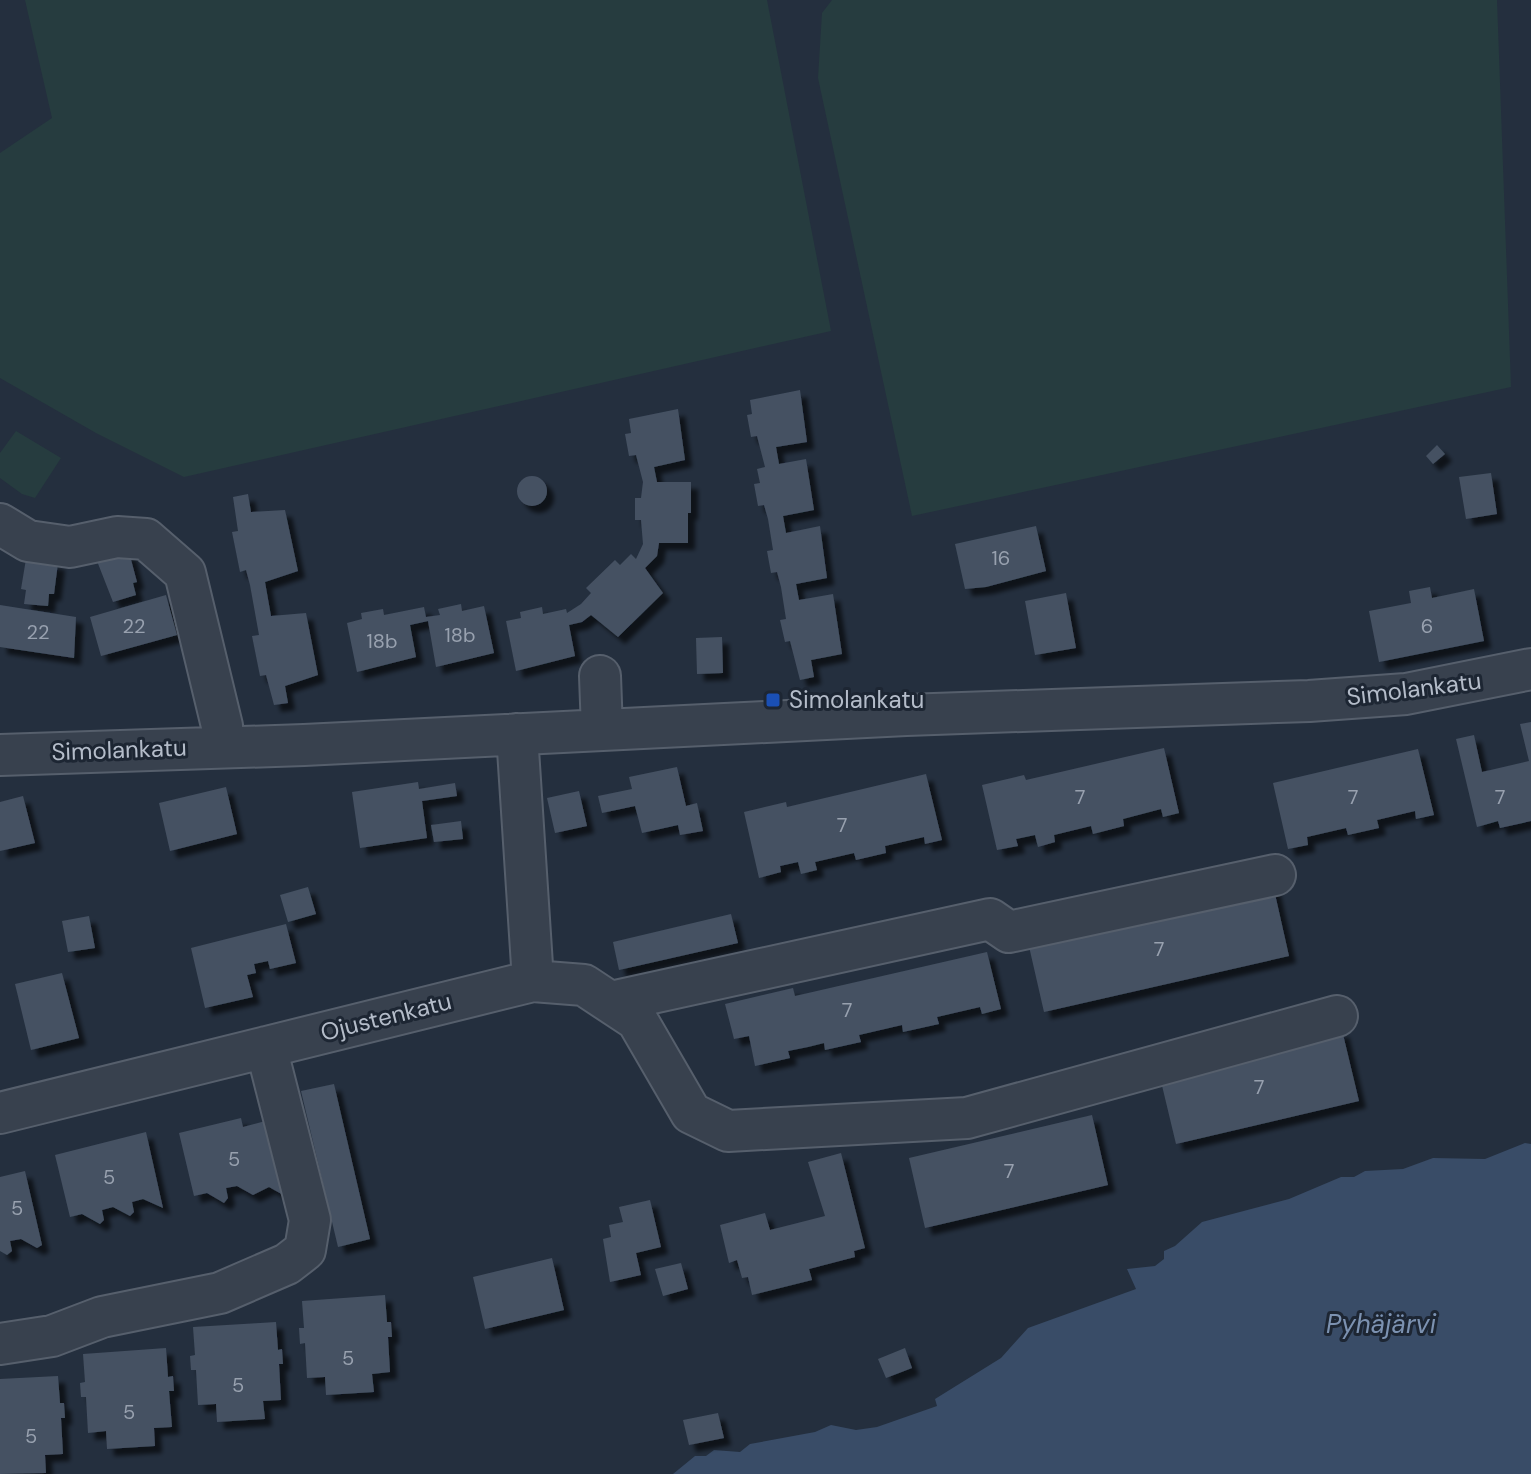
<svg xmlns="http://www.w3.org/2000/svg" width="1531" height="1474" viewBox="0 0 1531 1474" font-family="'DM Sans',sans-serif">
<style>
.green{fill:#263c3f}
.water{fill:#394c67}
.building{fill:#455162;filter:url(#shadow)}
.lines{fill:none;stroke-linecap:round;stroke-linejoin:round}
.minor-casing{stroke:#565f6c;stroke-width:44}
.minor{stroke:#38414e;stroke-width:40}
.transit-dot{fill:#1a4fb4;stroke:#1d2633;stroke-width:3}
.labels{text-anchor:middle;stroke-width:6;stroke-linejoin:round;paint-order:stroke}
.number-label{font-size:20px;fill:#98a1af}
.street-label{font-size:24px;fill:#b4bcc9;stroke:#1d2633}
.poi-label{font-size:24px;fill:#b4bcc9;stroke:#1d2633;text-anchor:start}
.water-label{font-size:26px;font-style:italic;fill:#7c92b1;stroke:#1d2633}
</style>
<defs>
<filter id="shadow"><feDropShadow dx="7" dy="7" stdDeviation="2" flood-color="#0009"/></filter>
</defs>
<rect width="100%" height="100%" fill="#242f3e"/>
<path class="green" d="M25,0H767L831,331L184,477L96,433L0,378V153L52,118Z
M832,0H1497L1511,387L912,516L818,78L822,13Z
M16,431L61,458L35,498L22,494L0,478V453Z"/>
<path class="water" d="M1525,1143L1531,1144V1474H673L695,1456H706L714,1450L740,1452L750,1444L815,1432L831,1425L856,1430L877,1427L937,1406L935,1399L1001,1358L1028,1328L1136,1289L1127,1269L1155,1266L1164,1259V1251L1175,1246L1202,1222L1289,1199L1341,1177H1354L1365,1171L1403,1169L1433,1158L1485,1159Z"/>
<path class="building" d="M800,390L807,442L776,447L779,464L806,459L814,510L783,516L786,533L820,526L827,578L796,584L799,600L833,594L842,654L811,660L814,677L800,680L790,641L785,642L780,620L786,619L781,587L777,572L771,573L767,551L773,550L768,519L764,505L758,506L754,484L760,483L757,469L765,467L757,436L751,437L747,415L752,414L750,400Z
M678,409L685,460L654,467L657,482H691V513H688V543H659L657,556L645,568L663,593L618,637L591,615L582,622L569,625L575,656L516,671L506,621L521,618L520,612L542,607L543,614L566,609L567,613L581,604L591,593L586,588L615,560L620,565L631,554L636,559L643,544L641,520H635V498H641L643,482L636,455L629,456L625,434L631,433L629,419Z
M1437,445L1445,454L1433,464L1426,456Z
M1491,473L1497,514L1466,519L1459,477Z
M517 491a15 15 0 1 1 30 0a15 15 0 1 1-30 0Z
M248,494L251,512L285,510L298,571L265,582L271,616L306,613L318,675L285,686L288,703L274,705L266,675L260,676L252,636L259,635L250,585L246,570L240,572L232,532L238,531L233,497Z
M1036,526L1046,571L986,587L965,589L955,544Z
M129,552L137,582L133,583L136,595L113,602L97,561Z
M26,559L58,563L54,594H49L48,606L24,604L26,590L21,589Z
M1430,587L1432,598L1474,589L1484,641L1379,662L1369,611L1411,603L1409,591Z
M1066,593L1076,648L1035,655L1025,601Z
M166,595L177,635L101,656L90,617Z
M461,604L462,611L484,606L494,653L436,667L428,621L410,625L416,657L357,672L347,623L362,619L361,613L383,609L384,615L424,607L426,617L440,615L438,609Z
M0,605L76,617L74,658L0,647Z
M722,637L723,673L697,674L696,638Z
M1531,722V821L1500,828L1498,821L1477,827L1456,739L1474,735L1482,772L1529,761L1520,724Z
M1164,748L1179,813L1163,817L1161,809L1123,819L1124,826L1093,834L1091,826L1054,835L1055,842L1038,847L1035,835L1016,839L1018,846L997,850L982,785L1024,775L1026,780Z
M1418,749L1434,815L1416,819L1415,811L1377,820L1379,828L1348,835L1346,828L1307,837L1308,845L1288,849L1273,783Z
M677,767L686,806L697,803L703,831L680,835L678,825L642,833L635,806L602,813L598,796L632,789L629,777Z
M926,774L942,840L925,844L924,837L885,846L886,853L856,860L854,853L815,862L817,870L801,874L798,862L780,866L781,872L759,878L744,812L786,802L787,807Z
M418,782L419,789L455,783L457,796L422,801L427,838L360,848L352,792Z
M226,787L237,834L170,851L159,803Z
M579,791L587,826L555,833L547,798Z
M23,796L35,843L0,851V802Z
M461,821L463,839L434,842L431,825Z
M1273,885L1289,956L1044,1012L1028,942Z
M308,887L316,914L288,922L280,895Z
M731,914L738,943L619,970L613,942Z
M89,916L95,948L68,952L62,921Z
M286,924L296,963L270,969L268,961L254,964L256,973L247,975L253,997L205,1008L191,948Z
M987,952L1001,1009L982,1014L980,1007L937,1017L939,1024L903,1032L902,1025L859,1035L861,1042L825,1050L824,1043L808,1047L788,1051L790,1058L755,1066L749,1036L734,1039L725,1004L793,988L795,996Z
M62,973L79,1038L31,1050L15,984Z
M1342,1030L1359,1101L1176,1144L1159,1073Z
M334,1084L370,1239L338,1247L301,1091Z
M1092,1115L1108,1185L925,1228L909,1158Z
M241,1118L243,1127L273,1119L285,1196L269,1187L253,1195L237,1186L226,1188L228,1198L224,1203L207,1193L194,1196L179,1133Z
M146,1132L163,1208L143,1199L132,1202L134,1212L130,1216L113,1207L102,1210L104,1220L100,1224L82,1214L70,1217L55,1155Z
M841,1153L865,1248L854,1251L855,1257L809,1269L812,1280L752,1295L748,1277L742,1278L737,1260L729,1263L720,1225L765,1213L770,1230L825,1216L808,1162Z
M25,1171L42,1245L37,1248L21,1239L10,1241L12,1251L7,1255L0,1251V1177Z
M650,1200L661,1247L636,1253L641,1275L610,1282L603,1239L611,1237L609,1225L623,1222L619,1207Z
M552,1258L564,1310L485,1329L473,1277Z
M681,1263L688,1289L663,1296L655,1269Z
M385,1295L387,1322H391L392,1337H388L390,1372L372,1374L374,1392L326,1395L325,1377L307,1378L305,1343L300,1344L299,1328H304L302,1301Z
M276,1322L278,1350L282,1349L283,1364H279L281,1400L263,1401L265,1419L217,1422L216,1404L198,1405L196,1370H191L190,1356L195,1355L193,1327Z
M166,1348L168,1377L173,1376L174,1391H169L172,1427L154,1428L155,1446L107,1449L106,1431L88,1433L86,1397H81L80,1383L85,1382L83,1354Z
M905,1348L912,1368L886,1378L878,1359Z
M58,1376L60,1403H64L65,1418H61L63,1454L45,1455L46,1473L0,1474V1379Z
M718,1413L724,1438L689,1445L683,1420Z"/>
<g class="lines">
<g class="minor-casing">
<path id="minor" d="M0,524L28,541L70,547L117,537L146,539L185,573L222,726L223,747
M600,676L602,730
M0,755L304,745L906,715L1309,701L1406,694L1531,669
M533,981L584,985L637,1020L691,1113L728,1131L967,1118L1337,1016
M611,1002L990,919L1009,932L1275,875
M0,1113L533,981L517,734
M0,1344L52,1336L102,1317L220,1293L287,1264L305,1250L310,1220L266,1047"/>
</g>
<use href="#minor" class="minor"/>
</g>
<rect class="transit-dot" x="765" y="692" width="16" height="16" rx="4"/>
<g class="labels">
<g class="number-label">
<text x="1001" y="565">16</text>
<text x="134" y="633">22</text>
<text x="1427" y="633">6</text>
<text x="38" y="639">22</text>
<text x="460" y="642">18b</text>
<text x="382" y="648">18b</text>
<text x="1080" y="804">7</text>
<text x="1353" y="804">7</text>
<text x="1500" y="804">7</text>
<text x="842" y="832">7</text>
<text x="1159" y="956">7</text>
<text x="847" y="1017">7</text>
<text x="1259" y="1094">7</text>
<text x="234" y="1166">5</text>
<text x="1009" y="1178">7</text>
<text x="109" y="1184">5</text>
<text x="17" y="1215">5</text>
<text x="348" y="1365">5</text>
<text x="238" y="1392">5</text>
<text x="129" y="1419">5</text>
<text x="31" y="1443">5</text>
</g>
<g class="street-label">
<text transform="translate(1414 689) rotate(-7)" y="8">Simolankatu</text>
<text transform="translate(119 750) rotate(-2)" y="8">Simolankatu</text>
<text transform="translate(386 1017) rotate(-14)" y="8">Ojustenkatu</text>
</g>
<g class="poi-label">
<text x="789" y="708">Simolankatu</text>
</g>
<g class="water-label">
<text x="1381" y="1333">Pyhäjärvi</text>
</g>
</g>
</svg>
